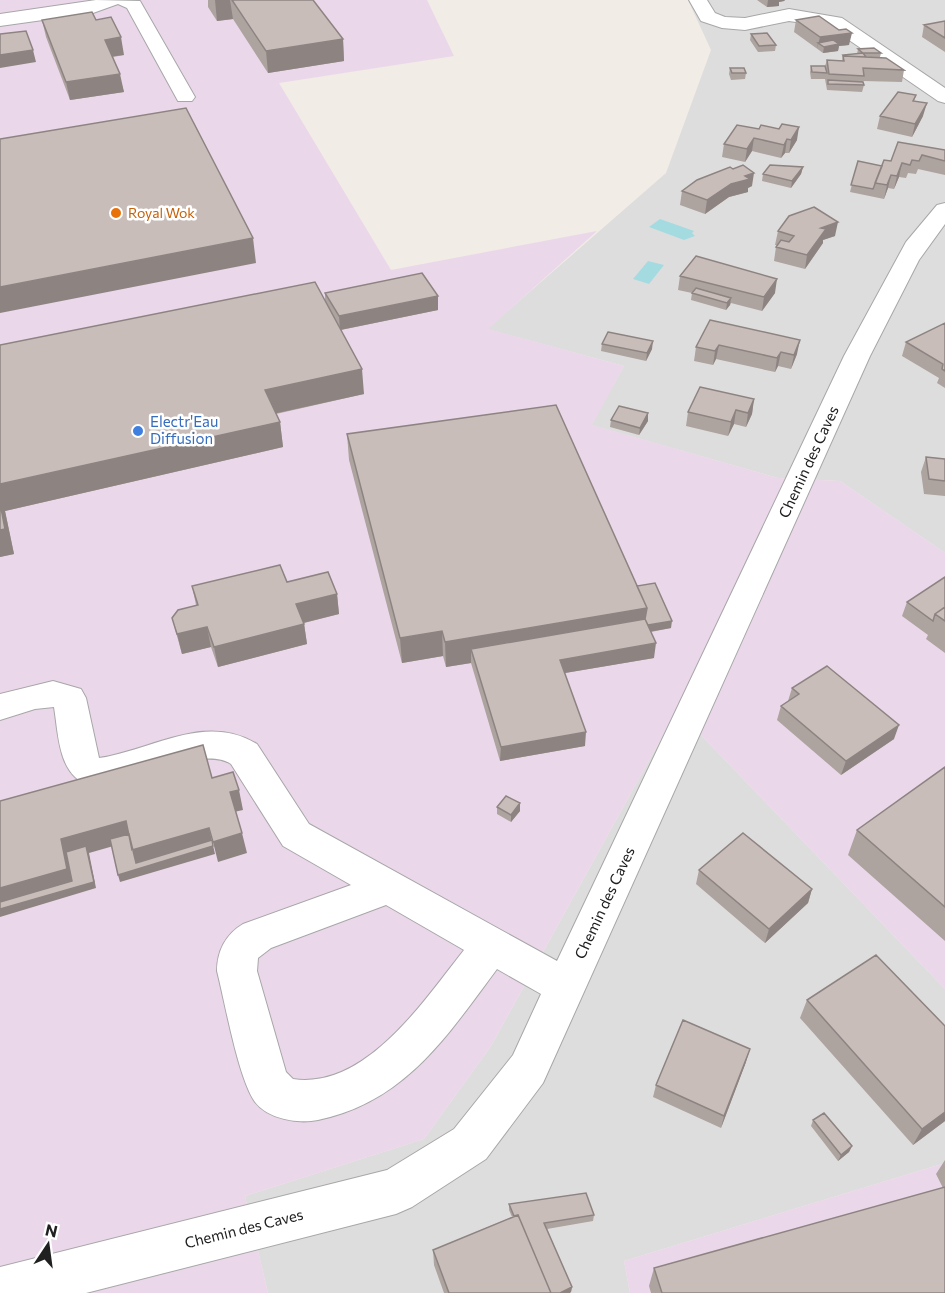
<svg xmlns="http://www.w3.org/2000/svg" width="945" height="1293" viewBox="0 0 945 1293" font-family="Commissioner,sans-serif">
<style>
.residential{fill:#dedddd}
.industrial{fill:#ebd7ea}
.water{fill:#a4dbe1}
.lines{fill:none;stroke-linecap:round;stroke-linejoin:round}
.minor-casing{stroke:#a7a7a7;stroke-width:2}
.minor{fill:#fff;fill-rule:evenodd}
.wall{fill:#ada39f}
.shaded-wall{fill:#8d8482}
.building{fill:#c9bdb9;stroke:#8d8482;stroke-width:1.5}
.food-dot{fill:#e8710a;stroke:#fff;stroke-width:2}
.shop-dot{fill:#3f7fe0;stroke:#fff;stroke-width:2}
.labels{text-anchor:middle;stroke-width:5;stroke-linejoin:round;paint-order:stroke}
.far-food-label{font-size:14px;fill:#c56008;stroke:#fff;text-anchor:start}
.shop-label{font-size:15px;fill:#366cbe;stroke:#fff;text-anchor:start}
.street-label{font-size:15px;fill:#202020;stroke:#fff}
</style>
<rect width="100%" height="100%" fill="#f1ece6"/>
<path class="residential" d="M688,0H945V553L840,481L778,478L591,425L624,366L487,329L666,173L711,50Z
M677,710L945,989V1163L624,1261L630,1293H268L245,1196L424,1139L491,1046Z"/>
<path class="industrial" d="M0,0H427L454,56L279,83L391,270L597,231L488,329L624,366L592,425L778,478L840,481L945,553V989L677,710L491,1046L424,1139L245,1196L268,1293H0Z
M945,1163V1293H630L624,1261Z"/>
<path class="water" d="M660,219L694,231L692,233L695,236L684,240L649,227Z
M648,261L664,265L649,284L633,279Z"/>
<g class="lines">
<g class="minor-casing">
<path id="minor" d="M96,0L140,1L195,97L192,101H178L127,8L118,4L93,13L0,26V14Z
M689,0H707L715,13L725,17L745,18L789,9L842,18L945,88V103L938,101L830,27L789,21L745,30L722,28L701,21Z
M945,203V224L919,260L870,356L543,1083L486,1159L412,1207L396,1214L86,1293H0V1267L387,1170L454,1129L513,1055L541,994L497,969C447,1036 405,1102 318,1120C298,1124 268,1119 255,1102C238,1078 225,1002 217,971C217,951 226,934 243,924L351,885L283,846L231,764C203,745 126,782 92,787C58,776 59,738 54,707L35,709L0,720V694L53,681L81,689L86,698L99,758C152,750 206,712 257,744L309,824L557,961L844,356L906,242L937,205ZM386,905L464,950C425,999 366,1090 293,1079L286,1072L257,971L258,958L271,948Z"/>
</g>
<use href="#minor" class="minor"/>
</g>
<path class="wall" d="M208,0H313L343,39L344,61L268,73L233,19L217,21L208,7Z
M757,0H785L784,1L779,2V6L767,7Z
M42,20H96L124,55L113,57L124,92L70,100L46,37Z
M796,20L849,45L839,46L838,51L823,53L794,32Z
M945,21V52L922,37L924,25Z
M751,34L776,45L775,51L758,52L750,40Z
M858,49L881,53L880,57L904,70L902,82L863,81L864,85L862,92L827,90L825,79H811L810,72L811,66H825L827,60L842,61L843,55L857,54Z
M730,68L746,73L745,79L731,80L729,74Z
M916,95L914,101L923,116L912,137L877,129L880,116Z
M737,125L797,140L789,153H785L781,158L752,151L745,162L722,157L724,144Z
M945,150V175L918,169L916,174L908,173L906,178L899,177L894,189L888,188L884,199L850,192L858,161L882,166L891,161Z
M803,167L801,174L791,188L762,181L763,174Z
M752,186L748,188V192L729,197L705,214L680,205L682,191Z
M778,231L835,236L823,240V243L805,269L774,261L776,247L777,245H775Z
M680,276L775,293L762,311L731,303L730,305L726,310L691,300L692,293L678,290Z
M325,293L438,310L341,330L364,394L276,414L280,422L283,447L5,511L14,554L0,557V345L325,301Z
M710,320L797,354L791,369L778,366L775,372L716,359L713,365L694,361L696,347Z
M945,323V388L937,383L939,378L902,356L906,342Z
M602,344L652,349L646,361L601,351Z
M754,399L752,414L746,427L734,424L728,436L686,426L688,412Z
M648,413V421L639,435L610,427L611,420Z
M347,434L637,586L671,628L651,632L654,658L565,673L585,746L500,761L471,663L446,667L443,656L402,663L349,460Z
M926,457L945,459V496L924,494L921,472Z
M945,577V653L926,639L928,635L902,616L907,602Z
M287,582L337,594L339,614L304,623L307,644L218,667L211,647L182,654L172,618L196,605L192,586Z
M792,688L894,739L841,775L777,720L781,706L788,701Z
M945,767V941L848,855L857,830Z
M497,807L520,811L511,822L497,814Z
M699,870L812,889L808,903L765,943L696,884Z
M807,1000L945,1026V1121L913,1145L800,1018Z
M746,1062L721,1128L653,1097L656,1085Z
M813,1120L852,1146L849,1152L838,1161L811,1126Z
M945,1160V1293H651L649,1286L654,1268L943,1188L936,1174Z
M509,1204L594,1215L593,1221L547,1229L572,1287L571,1292L444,1293L434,1265L433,1250L512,1217L509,1210Z"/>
<path class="shaded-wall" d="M215,0H230L233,19L217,21Z
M768,0H785L784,1L779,2V6L767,7Z
M852,33L849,45L839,46L838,51L823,53L824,47L818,43L817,49L820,37Z
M121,37L124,55L108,57L105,40Z
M343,39L344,61L268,73L266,51Z
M33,50L36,62L0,68V55Z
M120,74L124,92L70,100L66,82Z
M927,103L923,116L912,137L915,124Z
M799,127L797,140L789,153L791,140Z
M754,138L752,151L745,162L747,149Z
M787,139L785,153L781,158L784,145Z
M902,163L899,177L894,189L897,176Z
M803,167L801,174L791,188L792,181Z
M754,173L752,186L748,188V192L729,197L705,214L707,200L731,184L745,176Z
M891,175L888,188L884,199L887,185Z
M838,222L835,236L823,240V243L805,269L807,255L821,228Z
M253,238L256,263L0,313V287Z
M777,279L775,293L762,311L764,297Z
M438,296V310L340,330L339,316Z
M731,298L730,305L726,310L727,303Z
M800,340L797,354L791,369L794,355Z
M653,341L652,349L646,361L647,353Z
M719,345L716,359L713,365L715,351Z
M781,352L778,366L775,372L777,358Z
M362,369L364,394L268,415L265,390Z
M754,399L752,414L746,427L748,413Z
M736,410L734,424L728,436L731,422Z
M648,413V421L639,435L640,428Z
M280,422L283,447L5,511L14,554L0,557V484Z
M337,594L339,614L299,624L296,604Z
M647,608L672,621L671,628L475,662L471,649V663L446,667L445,642Z
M304,624L307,644L218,667L214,647Z
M207,627L211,647L182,654L177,634Z
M442,631L443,656L402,663L400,638Z
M656,643L654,658L559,674L560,660Z
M899,725L894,739L841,775L846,761Z
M586,732L585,746L500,761L501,747Z
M239,790L243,810L234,812L230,792Z
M520,803V811L511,822V815Z
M126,821L209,828L215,854L120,882L118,875L132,850L131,841L89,853L96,888L0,917V888L61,839Z
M242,833L247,853L218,862L213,842Z
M812,889L808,903L765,943L769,929Z
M750,1049L746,1062L721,1128L724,1116Z
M945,1112V1121L913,1145L922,1129Z
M852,1146L849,1152L838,1161L841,1155Z
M572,1287L571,1292L570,1293H560Z"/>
<path class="building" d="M232,0H313L343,39L266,51Z
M92,12L96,20L111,17L121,37L105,40L120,74L66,82L42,20Z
M819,16L839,30L846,29L852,33L820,37L796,20Z
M945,21V38L924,25Z
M26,31L33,50L0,55V34Z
M767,33L776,45L759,46L751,34Z
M833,40L839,44L824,47L818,43Z
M874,48L881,53H863L858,49Z
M863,53L866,57L844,56L843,55Z
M843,56L886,58L904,70L863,68L864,76L829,74L827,60L844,61Z
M811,66H825L827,73L812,72Z
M730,68H744L746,73H732Z
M828,80L863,82L864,85L828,84Z
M898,92L916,95L913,101L927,103L915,124L880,116Z
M186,108L253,238L0,287V139Z
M782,124L799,127L791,140L787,139L784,145L754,138L747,149L724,144L737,125L759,129L761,125L779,129Z
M898,142L945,150V161L922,155L919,161L912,160L910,165L902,163L897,176L891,175L887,185L875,183L884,160L891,161Z
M858,161L882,166L873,189L851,185Z
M743,165L754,173L745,176L750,179L731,184L707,200L682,191L697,180L730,167L733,169Z
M770,165L803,167L792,181L763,174Z
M814,207L838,222L821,228L826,229L807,255L776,247L781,240L789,242L794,236L778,231L789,216Z
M696,256L777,279L764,297L680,276Z
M422,273L438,296L339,316L325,293Z
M315,282L362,369L265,390L280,422L0,484V345Z
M696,288L731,298L727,303L692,293Z
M710,320L800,340L794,355L781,352L777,358L719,345L715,351L696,347Z
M945,323V371L942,369L943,364L906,342Z
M608,332L653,341L647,353L602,344Z
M700,387L754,399L748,413L736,410L731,422L688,412Z
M556,405L647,608L445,642L442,631L400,638L347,434Z
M619,406L648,413L640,428L611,420Z
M926,457L945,459V481L929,479Z
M0,503L5,529L0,530Z
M280,565L287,582L328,572L337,594L296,604L304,624L214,647L207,627L177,634L172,618L178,610L198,605L192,586Z
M945,577V607L935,614L933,621L907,602Z
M655,583L672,621L648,625L645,619L647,608L637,586Z
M945,607V621L935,614Z
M645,619L656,643L560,660L586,732L501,747L471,649Z
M827,666L899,725L846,761L781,706L799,694L792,688Z
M203,745L212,778L233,772L239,790L230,792L242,833L213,842L209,828L132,850L126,821L61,839L67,869L0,888V801Z
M945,767V907L857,830Z
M506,796L520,803L511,815L497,807Z
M743,833L812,889L769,929L699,870Z
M129,834L136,863L212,840L213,846L118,875L110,839Z
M86,846L94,882L0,909V902L72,881L66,852Z
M876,955L945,1026V1112L922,1129L807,1000Z
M683,1020L750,1049L724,1116L656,1085Z
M824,1113L852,1146L841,1155L813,1120Z
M945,1187V1293H662L654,1268Z
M586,1193L594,1215L544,1223L572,1287L560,1293H551L518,1215L514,1216L509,1204Z
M518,1215L551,1293H449L433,1250Z"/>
<circle class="food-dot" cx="116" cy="213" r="6"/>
<circle class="shop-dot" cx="138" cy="431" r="6"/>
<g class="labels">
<g class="far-food-label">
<text x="128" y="218">Royal Wok</text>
</g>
<g class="shop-label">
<text x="150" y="427">Electr'Eau<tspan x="150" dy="17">Diffusion</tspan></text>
</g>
<g class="street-label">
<text transform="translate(809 462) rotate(-65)" y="5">Chemin des Caves</text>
<text transform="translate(605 903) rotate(-65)" y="5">Chemin des Caves</text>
<text transform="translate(244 1229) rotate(-14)" y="5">Chemin des Caves</text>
</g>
</g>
<g transform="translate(48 1245) rotate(13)" stroke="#ffffff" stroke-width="4.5" paint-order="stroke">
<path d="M0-4.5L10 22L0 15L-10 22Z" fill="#202020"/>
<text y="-9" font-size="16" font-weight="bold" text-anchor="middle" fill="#202020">N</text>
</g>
</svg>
